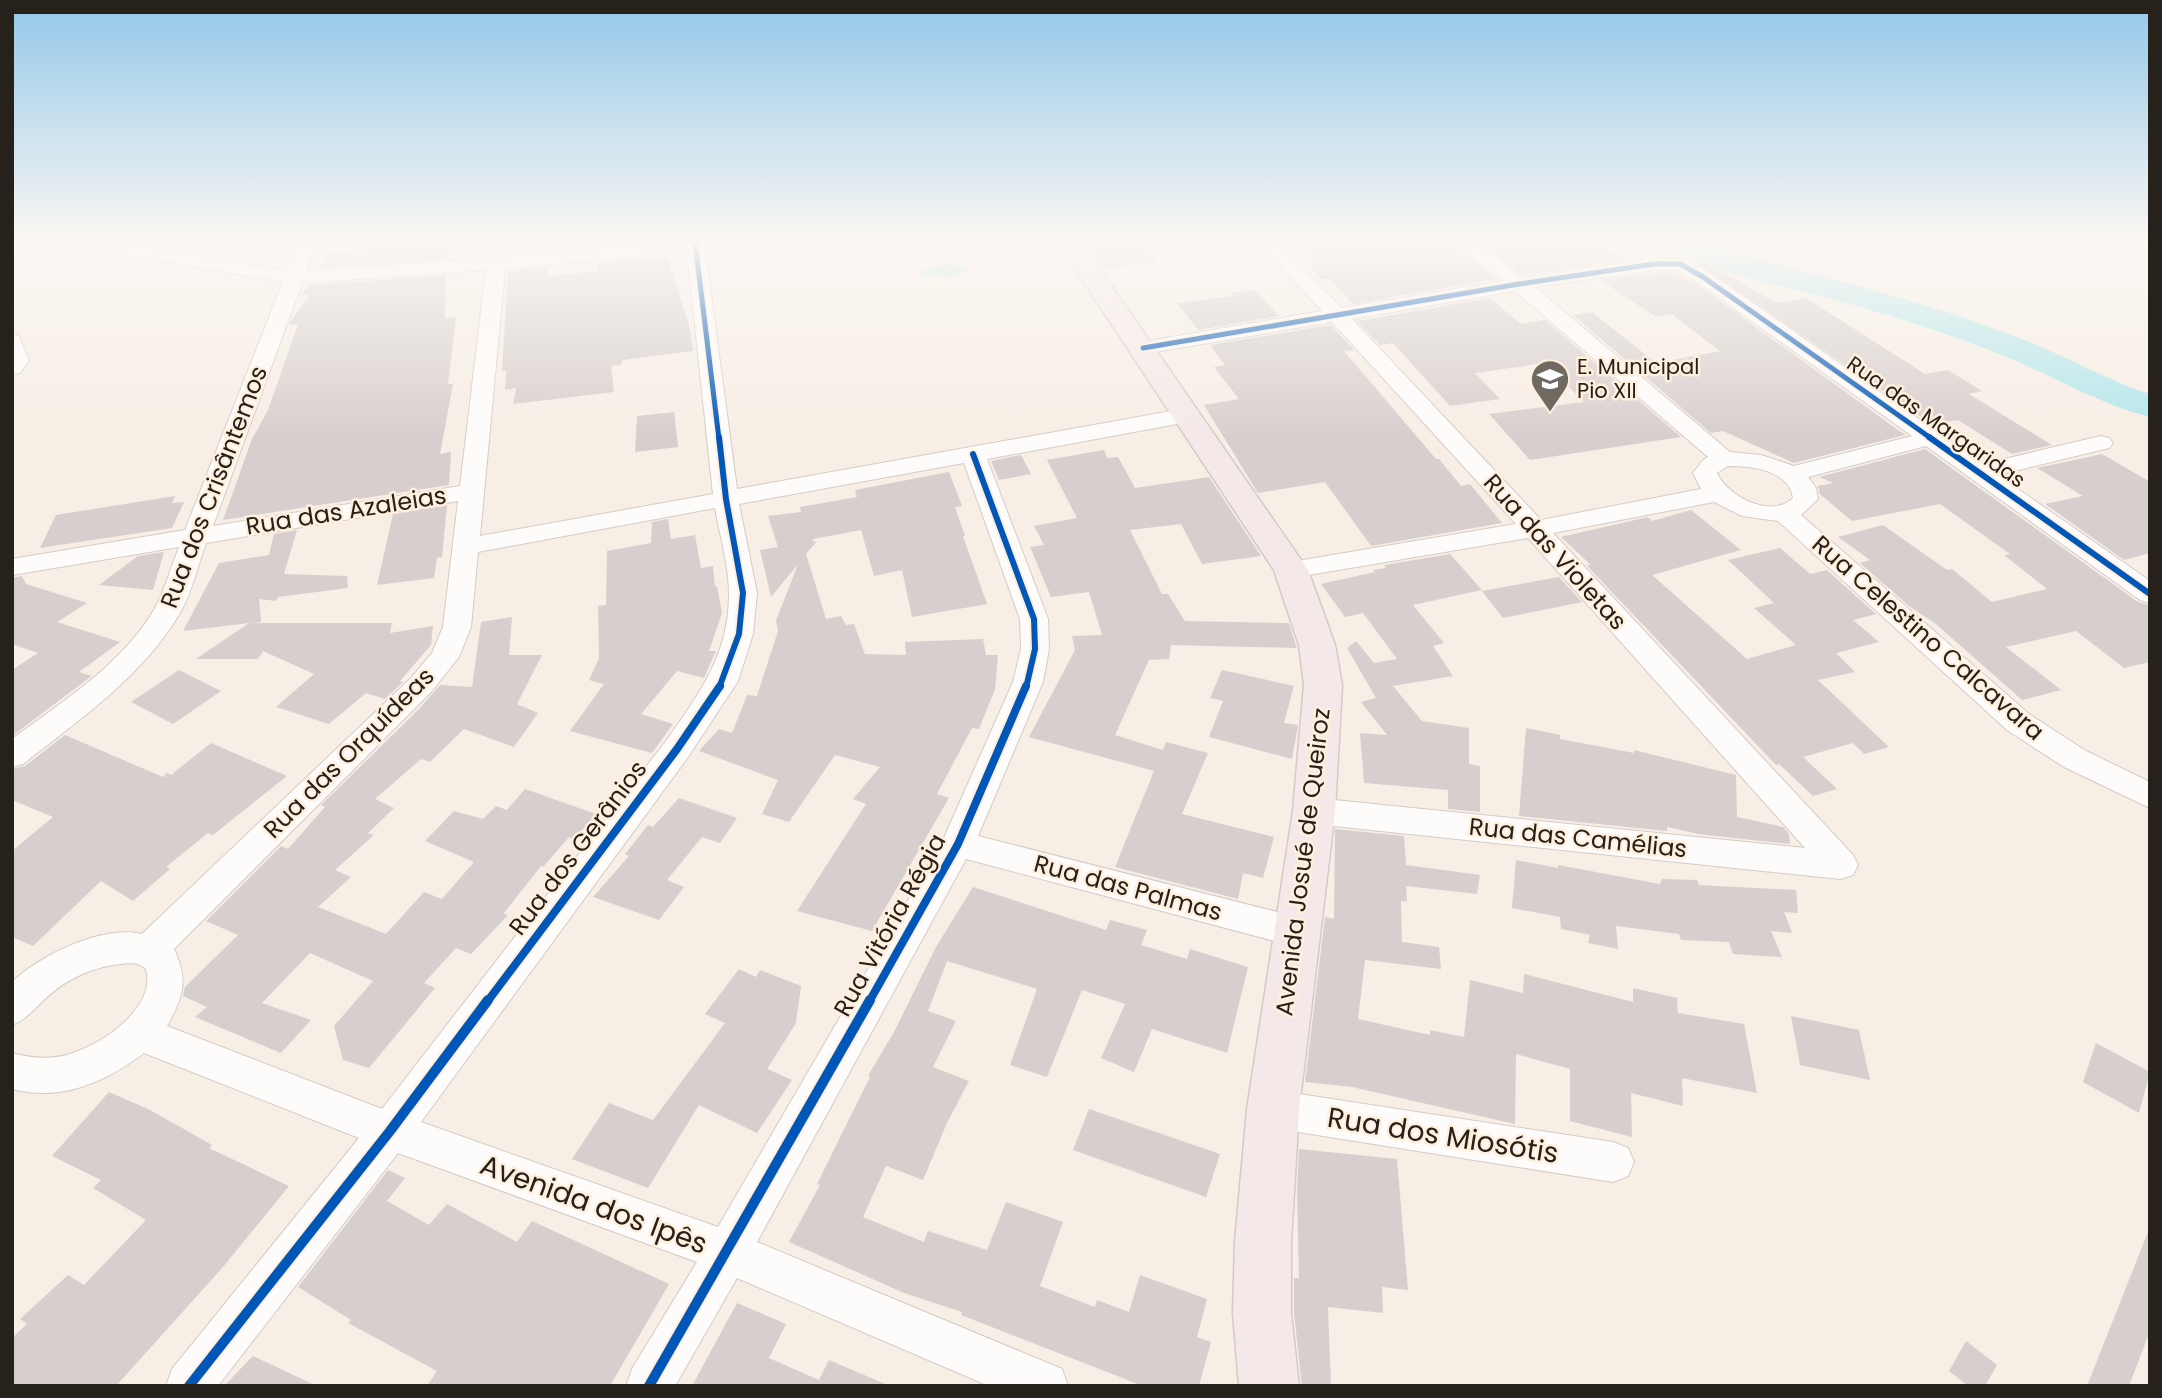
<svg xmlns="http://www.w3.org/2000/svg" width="2162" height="1398" viewBox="0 0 2162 1398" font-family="Poppins,sans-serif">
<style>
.water{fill:#b3e6eb}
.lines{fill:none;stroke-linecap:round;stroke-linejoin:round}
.river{fill:#b3e6eb;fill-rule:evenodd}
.building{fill:#d7cfcd}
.minor-casing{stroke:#d3ccc5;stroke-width:2}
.primary-casing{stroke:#d1ccc8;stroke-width:3}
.minor{fill:#fefcfb;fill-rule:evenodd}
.primary{fill:#f4e9e8;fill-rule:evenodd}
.cycleway-far3-casing{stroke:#ffefdd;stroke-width:8}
.cycleway-far2-casing{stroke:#ffefdd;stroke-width:10}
.cycleway-far1-casing{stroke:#ffefdd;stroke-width:12}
.cycleway-casing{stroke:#ffefdd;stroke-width:14}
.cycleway-far3{stroke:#0057b8;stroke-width:5}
.cycleway-far2{stroke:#0057b8;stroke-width:6}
.cycleway-far1{stroke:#0057b8;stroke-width:8}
.cycleway{stroke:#0057b8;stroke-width:10}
.labels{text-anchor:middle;stroke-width:5;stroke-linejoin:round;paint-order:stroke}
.far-poi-label{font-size:21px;fill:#27211b;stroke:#ffefdd;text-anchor:start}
.far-street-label{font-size:21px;fill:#27211b;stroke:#ffefdd}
.street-label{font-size:24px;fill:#27211b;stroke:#ffefdd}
.near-street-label{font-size:28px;fill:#27211b;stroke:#ffefdd}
</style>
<rect width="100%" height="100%" fill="#f7eee5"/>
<path class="water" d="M944,264L964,266L970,270L951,277L919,276V272Z"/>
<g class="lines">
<path class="river" d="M1670,242H1708L1724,250C1826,277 1929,302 2027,341C2069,357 2107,381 2150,394V417C2097,404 2052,375 2002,355C1945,332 1884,313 1824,297C1791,288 1687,268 1670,242Z"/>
</g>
<path class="building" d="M511,242H539V247H547V251L510,254Z
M1140,242L1157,262L1102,268L1089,248Z
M1310,242H1435L1442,247L1454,245L1496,279L1353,304L1329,279H1321L1313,270Z
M1479,242H1599L1624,260L1523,275Z
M448,245L447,259L321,267L332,251Z
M667,258L689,325L693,351L623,360L621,365L611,366L614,392L513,404L516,388L505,390L506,371H502L508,271L547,267V276L598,271L599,263Z
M1705,261L1776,303L1806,298L1925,374L1948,370L1982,391L1969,394L2052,445L2012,454L1958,420L1932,425L1697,263Z
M1654,273H1675L1695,283L1905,435L1794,463L1723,431L1711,433L1573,315L1592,312L1656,363L1720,351L1672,314L1656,317L1600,280Z
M446,275L445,319L456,317L448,384H453L440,454L451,452L449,485L223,520L252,439L268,410L298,324L289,325L290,322L310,295H302L309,285Z
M1255,290L1279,316L1198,330L1177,303L1233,296L1231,293Z
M1490,298L1521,324L1545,320L1681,437L1530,460L1489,414L1584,402L1545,363L1475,373L1500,399L1450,406L1393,343L1380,345L1357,321Z
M1331,325L1354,350L1344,351L1436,459H1439L1461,486L1470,484L1502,523L1371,546L1325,482L1258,493L1204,405L1239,399L1214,367L1225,365L1210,345Z
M674,412L678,447L635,452L637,416Z
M1925,449L2138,602L2150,605V662L2124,668L2076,631L2006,647L2061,690L2022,700L1936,624L1909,606L1860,563L1870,560L1838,537L1883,525L1947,570L1952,569L1992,602L2047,589L2004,555L2010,554L1940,504L1852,521L1820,494L1818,486L1833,483L1819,477Z
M1104,450L1107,458L1118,457L1135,488L1209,477L1261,556L1202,564L1181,524L1130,530L1162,594H1168L1185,621L1289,623L1296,646L1297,648L1171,645L1169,659L1149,660L1115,735L1163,750L1166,742L1208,753L1182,814L1274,837L1263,878L1243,873L1238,899L1115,867L1154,771L1029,737L1075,650L1072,636L1102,635L1089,592L1051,597L1030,547L1044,545L1034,526L1077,518L1047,460Z
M2102,454L2150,482V553L2124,560L2045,504L2083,496L2037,468Z
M1021,455L1031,474L999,480L991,461Z
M949,472L962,506L955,507L965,536H963L987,604L912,617L902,570L874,576L861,530L813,539V542L817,541L806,554L826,619L841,616L846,625L854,624L865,654L906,655L905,642L983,639L986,655H998L995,689L979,729L972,728L937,794L949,798L872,931L797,911L866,804L853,799L880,767L835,755L789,822L762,814L778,780L699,751L719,729L732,733L747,695L757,696L778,631L776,621L798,564L771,597L760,550L778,547L768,516L801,512L800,507L857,497L855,490Z
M175,496L172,503L184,502L172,528L40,548L56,515Z
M447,505L442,557L437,558L434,578L377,585L393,514Z
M1691,510L1741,550L1652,575L1747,659L1796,645L1754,608L1774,603L1728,560L1780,548L1810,574L1827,570L1876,614L1853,620L1879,642L1836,653L1855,672L1818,680L1889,747L1864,754L1853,743L1803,757L1837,789L1813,796L1779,764L1776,765L1592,571L1587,565H1591L1561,537L1648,517L1652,521Z
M668,519L671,539L695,535L701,568L713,566L715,587L717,586L722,613L709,651H716L704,678L677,671L641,714L673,724L652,753L570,731L604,684L589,680L599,659L598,606L606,605L607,551L651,543L652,522Z
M297,530L284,574L347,576L348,588L278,597L276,601L259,599L261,622L250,623H392L390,633L433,626L431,645L400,681L403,682L385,699L366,693L329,724L276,707L314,674L263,651L258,659H196L249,623L183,631L219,563L269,555L274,534Z
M164,552L153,590L99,585L138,556Z
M1450,554L1482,590L1413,605L1444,643L1433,646L1453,676L1393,686L1422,721L1469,728V764L1480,766V812L1448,809V790L1364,783L1360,733L1387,735L1361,702L1376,698L1347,648L1356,641L1374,663L1397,659L1363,613L1345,617L1321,584L1375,572L1373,570L1386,568L1384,565Z
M22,576L26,584L87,603L57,622L120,642L79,672L91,676L89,678L12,736V670L38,653L12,644V578Z
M1559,577L1582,602L1503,618L1482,591Z
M512,617L509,655H542L517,704L538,713L514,747L464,729L430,762L421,759L375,799L394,808L368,833L374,835L335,870L351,877L318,907L386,934L424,892L442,899L474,862L425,841L454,811L483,819L496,806L507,810L525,789L596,814L574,839L569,837L543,867L541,866L503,914L508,915L471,954L456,948L424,983L435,988L369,1068L343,1060L334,1026L373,981L310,953L262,1003L311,1020L281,1053L195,1017L207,1007L183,996L185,987L238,935L206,921L281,846L288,849L325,807L321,805L419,709L440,685L472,687L481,622Z
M179,670L221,691L173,724L131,702Z
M1222,670L1294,686L1284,723L1298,725L1292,759L1209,737L1223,701L1210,698Z
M1526,728L1560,735V739L1634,753V750L1736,775L1737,817L1783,827L1789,834L1790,844L1698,834L1667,827V831L1519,816Z
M65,735L163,777L167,773L171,775L211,743L287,776L213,835L208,833L166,867L170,869L133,901L101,881L33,946L12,937V851L53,817L12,800V769L25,766Z
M679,798L737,818L720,843L702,837L667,880L684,887L659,920L593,897L629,856L625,854L648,825L653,827Z
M1335,829L1404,836L1406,865L1480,875L1477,894L1406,886L1407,902L1401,901L1402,942L1439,947L1441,969L1365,960L1358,1019L1430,1035V1030L1464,1037L1470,980L1523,993L1524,974L1633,1002V988L1677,998L1678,1013L1744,1024L1757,1093L1682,1078L1683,1106L1631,1093L1632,1137L1570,1121V1069L1516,1054L1515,1124L1352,1087L1305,1082L1325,917L1334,919Z
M1516,860L1558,868V865L1660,884L1662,879L1697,880L1699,885L1796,890L1798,913L1784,912L1792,933L1771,931L1782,957L1733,954L1729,942L1681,940L1679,934L1616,926L1618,949L1588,943L1590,935L1561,929L1560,917L1512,908Z
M973,887L1106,930L1110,920L1147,930L1141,945L1187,959L1190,949L1248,967L1227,1053L1152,1029L1134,1072L1101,1058L1125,1004L1082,990L1047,1077L1010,1065L1037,989L947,961L928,1011L956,1021L933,1067L969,1081L947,1123L923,1180L886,1166L863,1217L924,1242L928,1231L987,1250L1006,1202L1063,1222L1040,1286L1095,1307L1097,1300L1129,1312L1140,1275L1207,1299L1197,1337L1211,1342L1199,1386H1143L961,1315L962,1312L904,1293L789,1242L820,1185L817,1184L870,1077L868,1076L894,1032L936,947Z
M739,969L756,977L760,970L801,986L796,1023L767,1069L792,1080L757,1133L699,1105L648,1188L572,1159L609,1103L653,1120L725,1023L705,1014Z
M1791,1016L1859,1030L1870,1080L1800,1065Z
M2096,1043L2150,1072L2139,1113L2083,1082Z
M109,1092L150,1110L212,1145L209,1148L289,1186L223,1267L116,1386H12V1338L27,1324L20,1319L68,1275L84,1285L146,1220L93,1188L101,1180L52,1156Z
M1089,1109L1220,1154L1206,1197L1073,1150Z
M1299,1149L1397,1159L1408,1290L1382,1287L1383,1313L1328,1307L1331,1386H1302L1294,1313V1278H1299L1297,1191Z
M388,1170L405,1178L387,1201L429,1225L447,1204L517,1242L532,1221L669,1284L610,1386H427L437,1371L348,1323L351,1320L298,1287Z
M2148,1232L2150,1331L2129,1386H2087Z
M737,1303L786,1324L769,1358L819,1380L829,1360L890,1386H692Z
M1966,1341L1997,1365L1985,1386H1968L1949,1371Z
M253,1356L317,1386H224Z"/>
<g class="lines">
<g class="minor-casing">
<path id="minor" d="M78,242H118L287,271L299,242H317L306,271L496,258L669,242H704L737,489L1188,408L1196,410L1199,415L1196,420L1188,422L987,459L1048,619L1049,649L1043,682L978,836L1297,917L1310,921L1315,932L1310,943L1297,947L966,859L757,1242L1062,1369L1068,1386H989L737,1278L675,1386H626L632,1369L697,1262L398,1153L218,1386H166L172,1369L359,1138L144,1053C105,1082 62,1102 12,1089V1053C27,1057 40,1059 56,1057C91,1053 158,1011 146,969C138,962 130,963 120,964C93,967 66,979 46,998C34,1009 27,1019 12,1025V982C41,955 102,925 142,934L411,678L432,653L443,627L458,501L206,543C198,565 192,592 180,613C143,676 80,719 23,764L12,767V739C62,702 124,663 155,608C165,590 171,567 179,547L12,575V559L185,530L283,282L87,248ZM687,251L713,494L480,536L505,269ZM486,270L460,486L213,526L302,283ZM964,463L1020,619L1021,649L1013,682L943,840L718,1227L421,1122L688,757L738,681L753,634L757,593L739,504ZM715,508C720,536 729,566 729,594C729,655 699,694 666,741L382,1109L167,1026C183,997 189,981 174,949L431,692L459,657L471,627L478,552Z
M1257,242H1276L1342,308L1503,281L1454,242H1475L1523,278L1654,258L1687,260L1710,273L1983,464L2101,436L2109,438L2113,443L2109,448L1998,475L2150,581V603L2140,600L1926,446L1808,477L1816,488L1818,499L1801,515L2029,714L2086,751L2150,782V808L2064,767L2007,730L1778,521L1742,516L1714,502L1553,533L1853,855L1858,865L1853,875L1841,879L1314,824L1302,820L1298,811L1302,802L1314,798L1805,848L1528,538L1291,578L1282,576L1278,570L1282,564L1291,562L1516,524L1332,322L1143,354L1136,352L1132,348L1136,344L1143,342L1322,311ZM1654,270H1676L1696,281L1912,436L1794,466L1761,455L1730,452L1535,287ZM1515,291L1708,457L1703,460L1693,473L1701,489L1541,520L1352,319ZM1728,466C1752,466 1789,470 1793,498C1772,519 1728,497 1717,473Z
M12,334L19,336L29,361L20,373L12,374Z
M1273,1090L1613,1142L1628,1148L1634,1162L1628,1176L1613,1182L1273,1128L1259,1122L1253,1109L1259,1096Z"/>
</g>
<g class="primary-casing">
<path id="primary" d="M1057,242H1081L1308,570L1335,645L1342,685L1335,811L1299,1109L1291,1242V1313L1299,1386H1239L1233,1313L1235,1242L1247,1109L1293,811L1304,685L1299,645L1274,570Z"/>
</g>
<use href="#minor" class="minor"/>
<use href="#primary" class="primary"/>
<g class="cycleway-far3-casing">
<path id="cycleway-far3" d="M695,242L719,439
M1143,348L1519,284L1654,264H1680L1703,277L1932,439"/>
</g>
<g class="cycleway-far2-casing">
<path id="cycleway-far2" d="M719,437L726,499L743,593L739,634L719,688
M1929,437L2150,594
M973,454L1034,619L1035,649L1026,688"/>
</g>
<g class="cycleway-far1-casing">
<path id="cycleway-far1" d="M487,1002L677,749L720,686
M869,1002L958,844L1026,686"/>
</g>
<g class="cycleway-casing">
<path id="cycleway" d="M189,1386L390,1131L488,1000
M649,1386L870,1000"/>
</g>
<use href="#cycleway-far3" class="cycleway-far3"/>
<use href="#cycleway-far2" class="cycleway-far2"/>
<use href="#cycleway-far1" class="cycleway-far1"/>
<use href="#cycleway" class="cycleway"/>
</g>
<linearGradient id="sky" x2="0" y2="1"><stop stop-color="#93c8e9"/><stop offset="0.55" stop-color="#fbf7f3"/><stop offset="1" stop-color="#fbf7f3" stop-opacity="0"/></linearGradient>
<rect width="2162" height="438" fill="url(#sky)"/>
<defs>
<g id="school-pin" transform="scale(2.0125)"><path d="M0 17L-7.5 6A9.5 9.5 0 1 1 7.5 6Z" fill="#706962" stroke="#ffefdd"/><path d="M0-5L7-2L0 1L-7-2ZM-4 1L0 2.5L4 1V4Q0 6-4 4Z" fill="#fff"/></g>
</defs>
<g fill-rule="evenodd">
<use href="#school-pin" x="1550" y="379"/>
</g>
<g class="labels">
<g class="far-poi-label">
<text x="1577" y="374">E. Municipal<tspan x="1577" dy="24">Pio XII</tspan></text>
</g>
<g class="far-street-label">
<text transform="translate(1936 422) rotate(35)" y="7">Rua das Margaridas</text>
</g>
<g class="street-label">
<text transform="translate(214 487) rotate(-69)" y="8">Rua dos Crisântemos</text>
<text transform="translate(346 511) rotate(-9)" y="8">Rua das Azaleias</text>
<text transform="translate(1555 552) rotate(48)" y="8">Rua das Violetas</text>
<text transform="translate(1928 638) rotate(41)" y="8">Rua Celestino Calcavara</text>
<text transform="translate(349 753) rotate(-45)" y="8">Rua das Orquídeas</text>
<text transform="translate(1578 838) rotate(6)" y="8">Rua das Camélias</text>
<text transform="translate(578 848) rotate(-53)" y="8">Rua dos Gerânios</text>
<text transform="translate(1303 862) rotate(-83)" y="8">Avenida Josué de Queiroz</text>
<text transform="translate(1128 888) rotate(15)" y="8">Rua das Palmas</text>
<text transform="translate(890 925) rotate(-61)" y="8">Rua Vitória Régia</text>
</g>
<g class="near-street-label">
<text transform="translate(1443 1135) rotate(9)" y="10">Rua dos Miosótis</text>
<text transform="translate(594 1204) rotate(20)" y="10">Avenida dos Ipês</text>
</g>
</g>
<rect width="2162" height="1398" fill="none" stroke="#27211b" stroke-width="28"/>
</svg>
